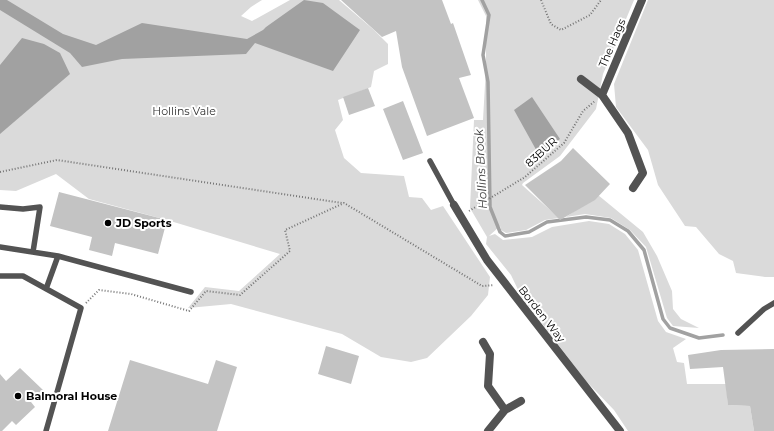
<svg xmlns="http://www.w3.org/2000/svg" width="774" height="431" viewBox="0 0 774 431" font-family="Montserrat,sans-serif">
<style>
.green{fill:#dadada}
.water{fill:#a1a1a1}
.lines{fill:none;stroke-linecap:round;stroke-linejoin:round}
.stream{stroke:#a1a1a1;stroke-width:3.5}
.building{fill:#c3c3c3}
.path{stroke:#757575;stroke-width:2;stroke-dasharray:1 2;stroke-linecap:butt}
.service{stroke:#535353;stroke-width:5.5}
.minor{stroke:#535353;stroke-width:8}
.poi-dot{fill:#000;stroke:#fff;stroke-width:1.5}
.labels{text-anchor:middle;stroke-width:4;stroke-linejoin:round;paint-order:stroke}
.street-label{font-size:11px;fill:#000;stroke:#fff}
.park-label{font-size:11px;fill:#313131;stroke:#fff}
.poi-label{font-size:11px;font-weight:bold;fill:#000;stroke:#fff;text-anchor:start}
.water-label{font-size:12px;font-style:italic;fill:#424242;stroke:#fff}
</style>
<rect width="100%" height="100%" fill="#fff"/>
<path class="green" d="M0,0H262L251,7L241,16L252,21L290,0H339L374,30L388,44V64L374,71L371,87L338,100L343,120L335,130L344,158L361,173L404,176L409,197L422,198L431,210L443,206L490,277L488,295L471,316L427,358L411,362L381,357L342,334L231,304L188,308L205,287L239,291L280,254L167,220L89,199L56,174L16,191L0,190Z
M478,0H634L603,74L596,109L560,156L523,183L522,185L559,218L545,220L526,230L506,233L501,230L500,226L489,236L495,234L503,240L532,237L552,227L589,221L609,224L625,234L638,250L658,321L666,332L686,339L673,348L677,362L684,363L687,384H726L728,405L750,406L754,431H628L614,410L586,381L521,296L511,275L486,244L487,237L470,208L474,120H483L486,67V16Z
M648,0H774V277H765L736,273L733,261L719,254L696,227L685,226L658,185L648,150L616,107L614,84Z
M598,195L643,232L657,256L672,291L673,309L681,319L699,328L673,326L667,318L646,247L630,230L611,218L585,214L566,217Z"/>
<path class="water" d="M0,0H7L63,34L96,45L142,23L247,39L263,30L266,27L304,0L323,3L360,30L333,71L255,43L246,54L122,59L82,67L70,53L0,10Z
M22,38L44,44L60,53L70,74L0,134V65Z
M532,97L560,139L539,155L514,110Z"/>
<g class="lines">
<path class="stream" d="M482,0L489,15L483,55L488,82L490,207L500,232L505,236L529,232L547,222L586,217L610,220L628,231L644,250L663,319L670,328L699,338L723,335"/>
</g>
<path class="building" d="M341,0H442L451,24L453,23L471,75L459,78L474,118L427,136L402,67L396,31L382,37Z
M368,88L375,106L349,115L343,97Z
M403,101L423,153L403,160L383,109Z
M573,148L610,184L595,200L560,220L525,185L561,161Z
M59,192L167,220L158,254L115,243L112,256L89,250L92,237L50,226Z
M326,346L359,356L351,384L318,374Z
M774,349V431H754L750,406L728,405L723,367L690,369L688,355L721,350Z
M130,360L208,384L216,360L237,367L217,431H108Z
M20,368L43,390L31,402L35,407L16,425L12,421L2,431H0V374L6,381Z"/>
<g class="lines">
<path class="path" d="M541,0L551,24L561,30L590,15L601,0
M0,172L57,160L342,203
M469,211L525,177L564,143L583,111L595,101
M86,303L99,290L131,294L189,311L206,291L240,295L290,251L285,230L344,203L482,286L494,285"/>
<path class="service" d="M430,161L454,205
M0,207L23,209L40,207L33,252
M0,247L58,256
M0,276H23L81,308L46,431
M46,289L58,256L191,292
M738,333L764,309L774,303"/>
<path class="minor" d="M581,79L602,95L628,133L643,173L633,188
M602,95L642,0
M454,205L487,260L620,431
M483,342L490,354L488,386L505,410
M488,431L505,410L521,401"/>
</g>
<g class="poi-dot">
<circle cx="108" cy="223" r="4"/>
<circle cx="18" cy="396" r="4"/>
</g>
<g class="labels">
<g class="street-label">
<text transform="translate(612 43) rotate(-67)" y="4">The Hags</text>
<text transform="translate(541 152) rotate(-42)" y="4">83BUR</text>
<text transform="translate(542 314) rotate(52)" y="4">Borden Way</text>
</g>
<g class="park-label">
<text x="184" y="115">Hollins Vale</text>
</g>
<g class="poi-label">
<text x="116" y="227">JD Sports</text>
<text x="26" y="400">Balmoral House</text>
</g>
<g class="water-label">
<text transform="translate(481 169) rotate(-93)" y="4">Hollins Brook</text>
</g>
</g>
</svg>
